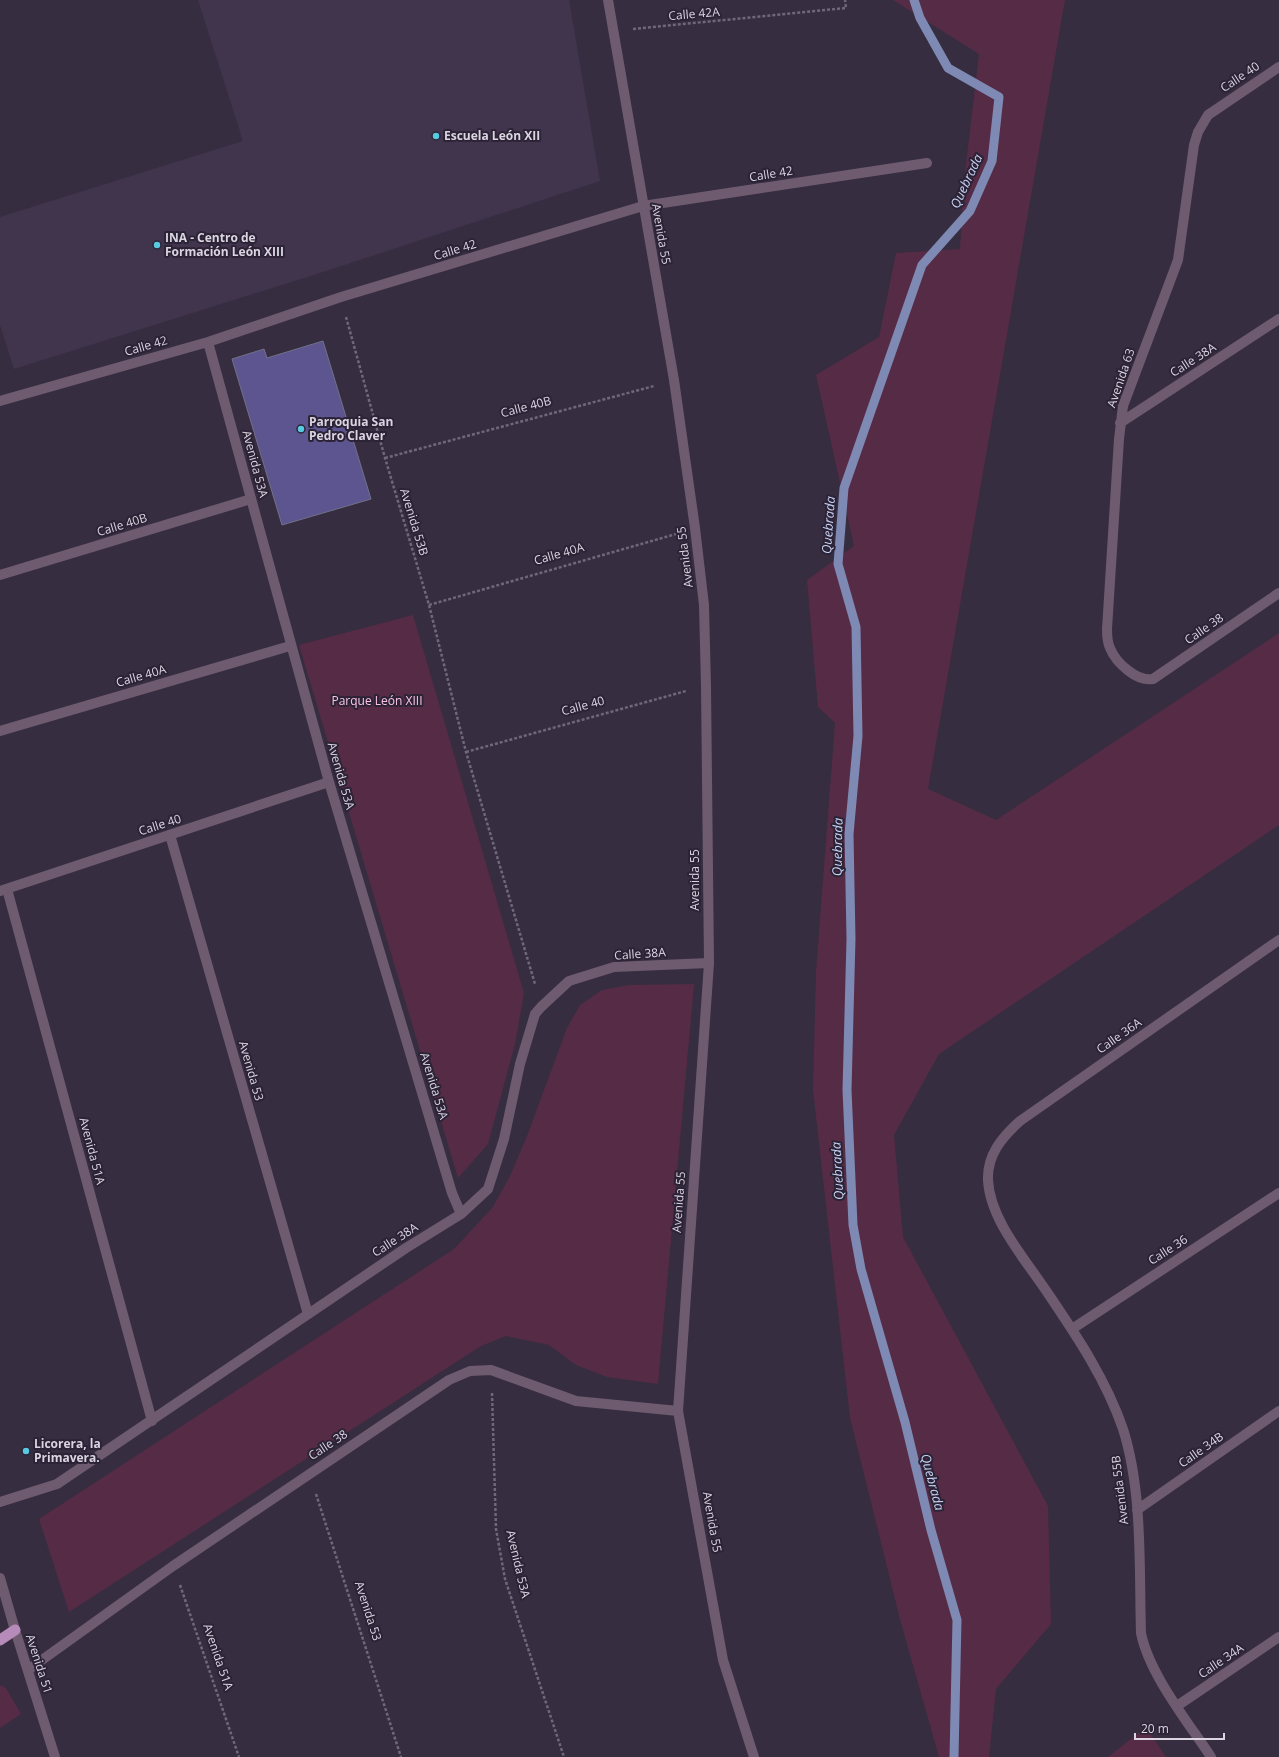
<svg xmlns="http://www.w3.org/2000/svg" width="1279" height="1757" viewBox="0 0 1279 1757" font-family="'Open Sans',sans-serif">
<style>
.built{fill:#41354e}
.green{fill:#562b46}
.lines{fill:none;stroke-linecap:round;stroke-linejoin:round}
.stream{stroke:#7e89b4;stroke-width:9}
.building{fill:#5c558f;stroke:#737189}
.path{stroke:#706879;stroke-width:2.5;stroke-dasharray:3 2;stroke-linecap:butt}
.service{stroke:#6f5b70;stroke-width:10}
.minor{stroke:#6f5b70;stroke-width:10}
.tertiary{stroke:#6f5b70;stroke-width:10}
.trunk{stroke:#b68ab9;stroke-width:11}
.poi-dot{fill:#57c9e1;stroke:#2c2336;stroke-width:1.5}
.labels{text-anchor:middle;stroke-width:4;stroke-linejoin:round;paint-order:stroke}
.street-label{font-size:12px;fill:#dad5e1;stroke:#2c2336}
.poi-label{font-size:12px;font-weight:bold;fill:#dad5e1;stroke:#2c2336;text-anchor:start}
.park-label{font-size:12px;fill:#f9c3e2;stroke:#2c2336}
.water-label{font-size:13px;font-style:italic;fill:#c5d1f3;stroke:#2c2336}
</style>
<rect width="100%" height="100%" fill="#362d40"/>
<path class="built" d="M198,0H569L600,181L323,272L14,369L0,325V217L243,141Z"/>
<path class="green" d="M893,0H1065L928,789L996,820L1279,633V825L939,1054L894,1135L903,1237L1048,1506L1051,1624L996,1689L989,1757H939L901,1623L850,1418L813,1090L816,971L835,723L818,707L807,580L854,546L816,375L879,337L896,253L960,249L964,181L979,54Z
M413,615L524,993L515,1044L488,1144L458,1178L299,645Z
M694,984L658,1384L607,1377L576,1365L549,1345L506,1336L481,1346L69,1612L39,1519L454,1249L493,1207L510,1176L527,1136L567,1028L580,1005L602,990L629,985Z
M0,1685L6,1688L21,1714L0,1728Z
M1146,1727L1166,1757H1108Z"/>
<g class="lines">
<path class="stream" d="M914,0L920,18L948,68L999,97L992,161L970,211L922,265L844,488L838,564L856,627L858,736L849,834L851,939L847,1090L853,1225L861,1269L905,1422L931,1530L957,1620L954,1757"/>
</g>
<path class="building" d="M323,341L371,499L282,525L232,359L264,349L267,358Z"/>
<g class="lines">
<path class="path" d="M633,29L846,8L845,0
M346,317L385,458L429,605L466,752L535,984
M385,458L654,386
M429,605L676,534
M466,752L686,691
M492,1393L496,1529L505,1579L564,1757
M316,1494L401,1757
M180,1585L239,1757"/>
<path class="service" d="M0,575L251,499
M0,731L290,646
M170,835L308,1314
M7,889L152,1421"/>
<path class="minor" d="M608,0L674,380L695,528L704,605L706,686L709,963L678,1411L723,1660L754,1757
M1279,67L1208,115L1198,132L1194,145L1178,260L1123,406L1119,439L1107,629C1107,636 1107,642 1110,648C1116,663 1137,682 1153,679L1279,593
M208,342L329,782L452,1193L461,1214
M0,401L208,342L341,297L643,206L927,163
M1120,423L1279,319
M0,891L329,782
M1072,1329L1279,1193
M0,1502L57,1484L406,1248L461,1214L488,1189L504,1139L520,1064L535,1014L541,1007L569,981L614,967L709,963
M1137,1510L1279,1411
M28,1670L173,1566L449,1380L470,1371L491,1370L576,1401L678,1411
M1177,1706L1279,1637
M1211,1757C1188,1722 1149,1674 1141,1633C1139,1568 1143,1492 1123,1429C1106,1379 1076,1335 1047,1292C1025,1259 990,1220 988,1180C987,1155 1002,1137 1020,1121L1279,940"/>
<path class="tertiary" d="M0,1578L15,1630L55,1757"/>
<path class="trunk" d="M0,1640L15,1630"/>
</g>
<g class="poi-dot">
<circle cx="436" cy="136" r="4"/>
<circle cx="157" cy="245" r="4"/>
<circle cx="301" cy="429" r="4"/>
<circle cx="26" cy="1451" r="4"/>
</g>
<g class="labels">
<g class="street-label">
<text transform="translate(694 14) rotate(-5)" y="4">Calle 42A</text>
<text transform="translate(1240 77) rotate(-34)" y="4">Calle 40</text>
<text transform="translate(771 174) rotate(-9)" y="4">Calle 42</text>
<text transform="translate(661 234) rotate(80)" y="4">Avenida 55</text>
<text transform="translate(455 250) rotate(-17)" y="4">Calle 42</text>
<text transform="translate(146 346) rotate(-16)" y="4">Calle 42</text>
<text transform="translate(1193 360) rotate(-33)" y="4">Calle 38A</text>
<text transform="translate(1121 378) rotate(-71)" y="4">Avenida 63</text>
<text transform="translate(526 407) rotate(-15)" y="4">Calle 40B</text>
<text transform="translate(255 464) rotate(75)" y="4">Avenida 53A</text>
<text transform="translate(414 522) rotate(73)" y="4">Avenida 53B</text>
<text transform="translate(122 525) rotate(-17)" y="4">Calle 40B</text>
<text transform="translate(559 554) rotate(-16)" y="4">Calle 40A</text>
<text transform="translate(685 557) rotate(-97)" y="4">Avenida 55</text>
<text transform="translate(1204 629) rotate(-35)" y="4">Calle 38</text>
<text transform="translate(141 676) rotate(-16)" y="4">Calle 40A</text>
<text transform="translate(583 706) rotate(-15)" y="4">Calle 40</text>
<text transform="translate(341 776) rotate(74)" y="4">Avenida 53A</text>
<text transform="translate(160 825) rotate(-18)" y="4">Calle 40</text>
<text transform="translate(695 880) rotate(-90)" y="4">Avenida 55</text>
<text transform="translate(640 954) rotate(-4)" y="4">Calle 38A</text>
<text transform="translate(1119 1036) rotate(-35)" y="4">Calle 36A</text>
<text transform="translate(251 1071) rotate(74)" y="4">Avenida 53</text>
<text transform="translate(434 1086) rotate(73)" y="4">Avenida 53A</text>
<text transform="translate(92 1151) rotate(75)" y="4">Avenida 51A</text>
<text transform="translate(679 1202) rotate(-86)" y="4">Avenida 55</text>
<text transform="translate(395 1240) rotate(-33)" y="4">Calle 38A</text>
<text transform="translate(1168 1250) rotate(-33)" y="4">Calle 36</text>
<text transform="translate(328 1445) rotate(-34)" y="4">Calle 38</text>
<text transform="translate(1201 1450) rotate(-35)" y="4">Calle 34B</text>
<text transform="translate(1120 1490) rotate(-97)" y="4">Avenida 55B</text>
<text transform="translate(712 1522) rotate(80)" y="4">Avenida 55</text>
<text transform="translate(518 1564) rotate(77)" y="4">Avenida 53A</text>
<text transform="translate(368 1611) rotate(72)" y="4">Avenida 53</text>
<text transform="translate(218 1657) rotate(71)" y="4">Avenida 51A</text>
<text transform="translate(1221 1661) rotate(-34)" y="4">Calle 34A</text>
<text transform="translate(39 1664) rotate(72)" y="4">Avenida 51</text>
</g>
<g class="poi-label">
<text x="444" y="140">Escuela León XII</text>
<text x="165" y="242">INA - Centro de<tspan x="165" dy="14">Formación León XIII</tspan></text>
<text x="309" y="426">Parroquia San<tspan x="309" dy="14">Pedro Claver</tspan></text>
<text x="34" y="1448">Licorera, la<tspan x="34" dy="14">Primavera.</tspan></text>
</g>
<g class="park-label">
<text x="377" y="705">Parque León XIII</text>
</g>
<g class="water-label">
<text transform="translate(966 181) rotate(-65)" y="5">Quebrada</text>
<text transform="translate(828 525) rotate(-86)" y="5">Quebrada</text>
<text transform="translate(837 847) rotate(-89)" y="5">Quebrada</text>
<text transform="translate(837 1171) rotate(-93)" y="5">Quebrada</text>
<text transform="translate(933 1482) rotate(75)" y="5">Quebrada</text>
</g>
</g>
<path d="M1135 1733v6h89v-6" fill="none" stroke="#dad5e1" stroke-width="2"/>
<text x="1141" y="1733" font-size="12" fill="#dad5e1" stroke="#2c2336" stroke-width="3" paint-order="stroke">20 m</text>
</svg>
